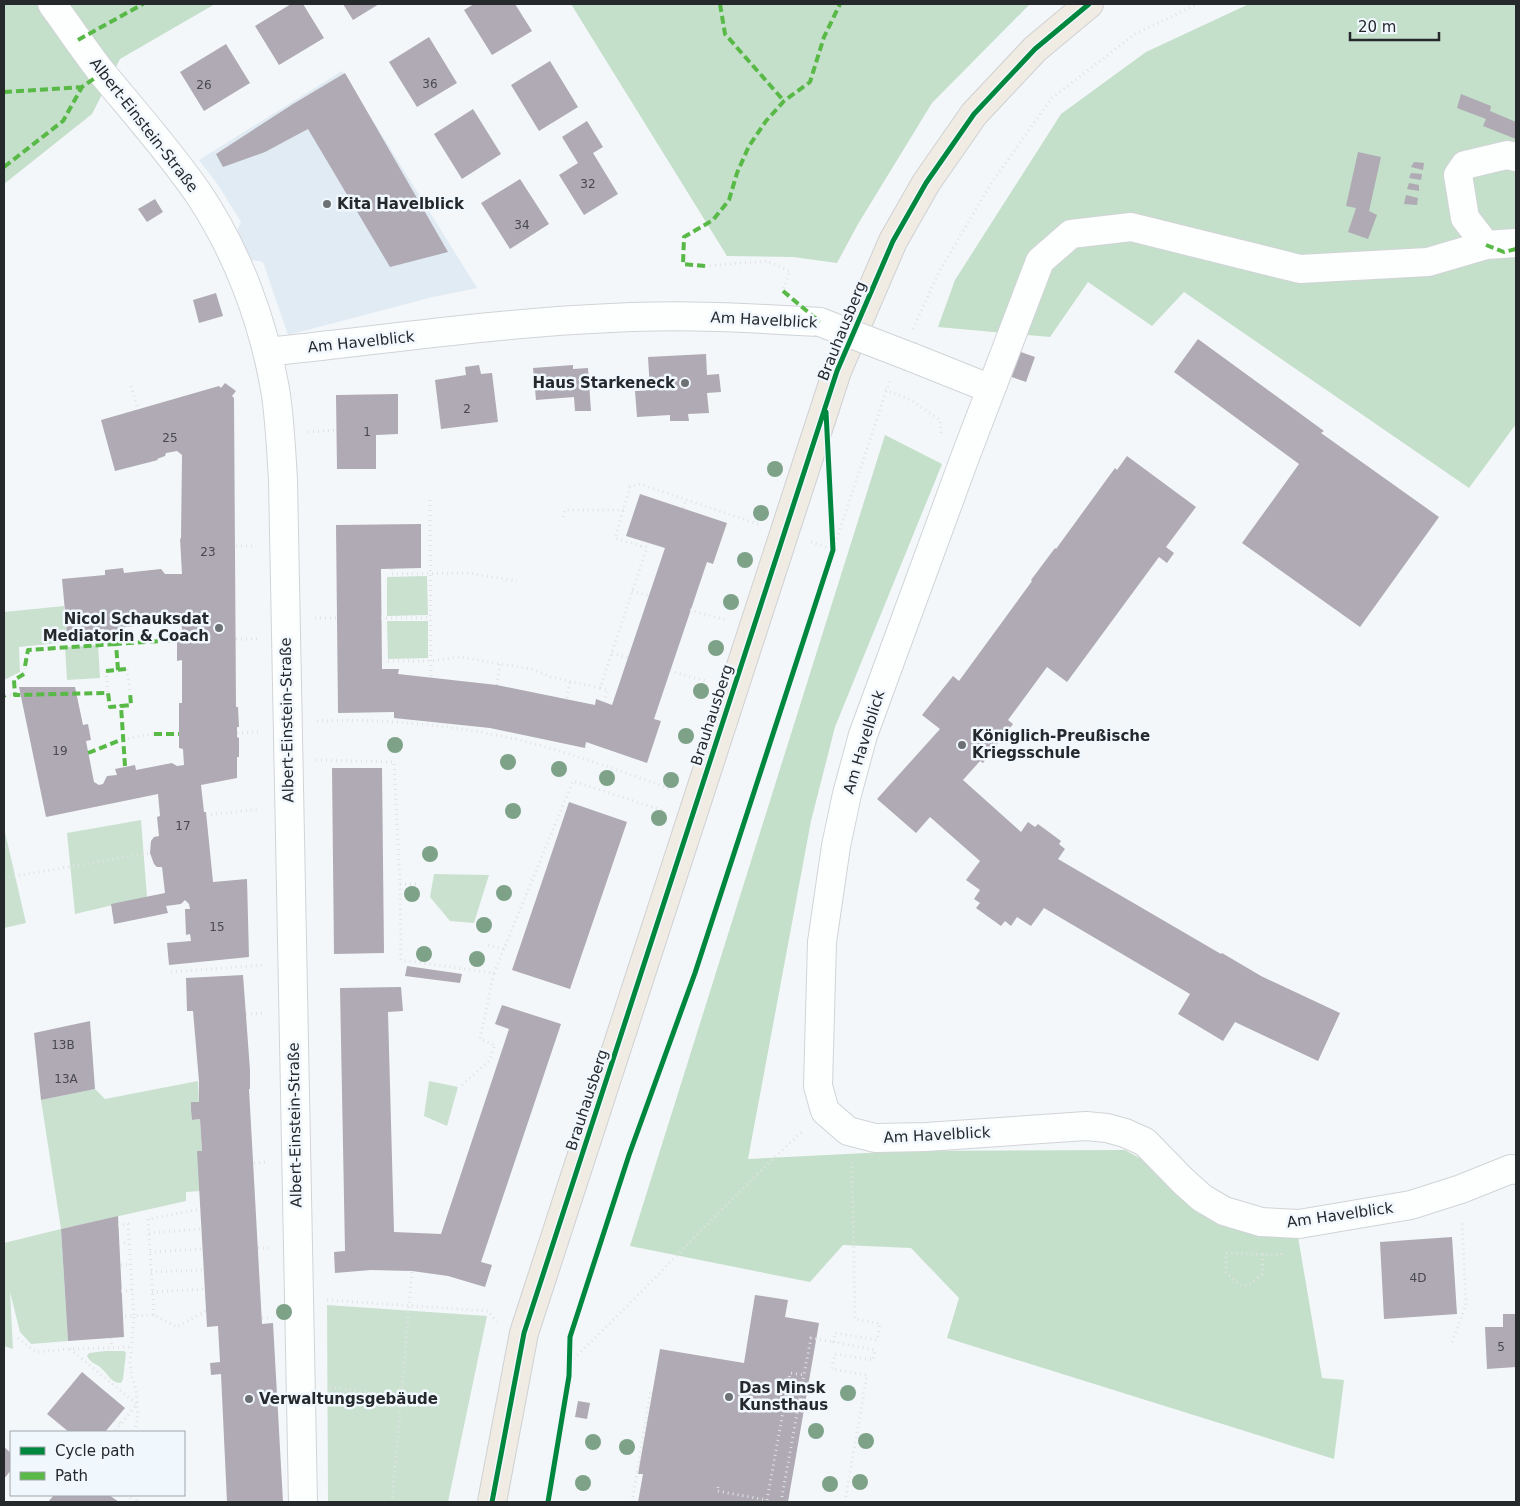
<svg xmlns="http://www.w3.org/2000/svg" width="1520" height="1506" viewBox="0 0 1520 1506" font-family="'DejaVu Sans',sans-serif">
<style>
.built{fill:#e1ebf4}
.green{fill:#cae1d0}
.forest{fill:#c4dfca}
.building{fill:#afaab3}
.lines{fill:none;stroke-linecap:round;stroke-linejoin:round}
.minor-casing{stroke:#d1d4d7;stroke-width:30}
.major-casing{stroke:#cfd1d3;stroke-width:30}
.path{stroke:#e1e3e4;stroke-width:3;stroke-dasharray:1 4;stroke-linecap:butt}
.minor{stroke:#fdfefe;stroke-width:28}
.major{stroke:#f0ebe3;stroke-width:28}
.minor-bridge-casing{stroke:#d1d4d7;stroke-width:30;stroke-linecap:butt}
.minor-bridge{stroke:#fdfefe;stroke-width:28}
.quiet{stroke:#58b947;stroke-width:4;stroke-dasharray:8 4;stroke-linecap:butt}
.cycleway-casing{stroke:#f0f7fd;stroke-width:8}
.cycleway{stroke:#00873e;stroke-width:5}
.tree{fill:#7da288}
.poi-dot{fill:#6d7174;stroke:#f0f7fd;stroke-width:2}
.labels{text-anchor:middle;stroke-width:5;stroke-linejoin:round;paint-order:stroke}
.number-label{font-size:12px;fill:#48494e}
.street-label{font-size:15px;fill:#25292c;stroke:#f0f7fd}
.poi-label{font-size:15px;font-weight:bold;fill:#25292c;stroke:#f0f7fd;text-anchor:start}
</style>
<rect width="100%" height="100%" fill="#f3f7fa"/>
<path class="built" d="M342,71L477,288L433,297L288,335L263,262L252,260L236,233L241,222L218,185L199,160Z"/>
<path class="green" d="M427,576L428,615L387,616V577Z
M64,606L68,642L19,647L20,672L4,680V612Z
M387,621H428V658L388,659Z
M98,645L100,678L67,680L65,647Z
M141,820L147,897L75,914L67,833Z
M4,828L26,923L4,928Z
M434,874L489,875L474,923L450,921L430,897Z
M198,1081L199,1102H191L192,1120L200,1119L202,1151L200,1191L186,1192V1201L61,1229L68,1341L31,1344L20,1332L10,1292L13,1349L4,1346V1243L61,1229L41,1100L95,1089L105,1099Z
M429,1081L458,1087L447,1126L424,1116Z
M327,1305L487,1316L448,1502H328Z
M105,1351H124L126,1353L123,1379L121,1383C111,1383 109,1375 102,1369C97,1363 92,1365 87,1356L89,1353Z"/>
<path class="forest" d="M4,4H215L120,59L92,114L4,184Z
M571,4H1030L932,103L858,224L837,263L793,257L727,256Z
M1249,4H1516V424L1469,488L1184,292L1152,326L1088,282L1050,337L938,327L955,280L1061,114L1146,52Z
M885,435L942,464L835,727L811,821L748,1159L907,1151L1125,1150C1132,1154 1141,1158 1148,1163C1165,1177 1178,1196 1195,1209C1224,1231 1262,1239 1298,1237L1322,1378L1344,1380L1334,1459L947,1338L959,1298L911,1248L843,1245L810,1282L630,1246Z"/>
<path class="building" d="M291,4H303L324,38L279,65L255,26Z
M343,4H379L353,20Z
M474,4H515L532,31L492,55L464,10Z
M429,37L457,83L417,107L389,62Z
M226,44L250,83L204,111L180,72Z
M550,61L578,107L539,131L511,85Z
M345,73L448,252L390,267L308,129L265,152L223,167L216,154L293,104Z
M1461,94L1491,106L1490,111L1516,122V139L1483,126L1486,119L1457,108Z
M473,109L501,154L462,179L434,134Z
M587,121L603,147L593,153L618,194L584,215L559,175L578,163L562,137Z
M1358,152L1381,157L1369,211L1377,215L1368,239L1348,232L1356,208L1346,206Z
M1414,162L1424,163L1423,170L1411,167Z
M1411,173L1422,174L1421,180L1409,178Z
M520,179L549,224L510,249L481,203Z
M1409,183L1419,185V191L1407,189Z
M1406,195L1418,198L1417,205L1404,204Z
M155,199L163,212L147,222L138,209Z
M216,293L223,316L199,323L193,300Z
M1198,339L1324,431L1321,433L1439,517L1360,627L1242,543L1299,464L1174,372Z
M1018,351L1035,357L1026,382L1009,376Z
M706,354L707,375L719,374L721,392L707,393L709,413L688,414L689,421H670V415L637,417L635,391L650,390L648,357Z
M479,365L481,374L492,373L498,422L441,429L435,380L466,375L465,367Z
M573,365V369L588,368L591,411H575L574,397L536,400L533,368Z
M225,383L236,391L232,396L234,398L236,707H238L239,727H237V737L239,738V757H237V778L201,785L204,812H206L213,882L247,879L249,957L169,965L167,943L191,941L190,934L186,935L185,909H190L189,904L185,900L181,904L166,906L168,913L114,924L111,904L165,893L162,867H157L154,864L150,853L151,841L154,837L159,836L157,817L160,816L158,794L46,817L19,687H75L83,725L88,724L91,740L86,741L94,782L99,785L103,784L107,776L117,775L115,769L135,765L136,770L172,763L177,766L184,765L183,749L179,748V703H182V660L177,661V632H182L181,613H174L168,616L163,623L125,627V633L105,634L104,629L67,633L62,579L105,575V570L123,568L124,573L161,569L165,574H182L180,538L181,539L182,455L177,451L166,453L165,456L157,459L158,460L115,471L101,420L219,386L221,388Z
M398,394V434L376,435V469H337L336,395Z
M1127,456L1196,507L1166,547L1174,553L1167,563L1159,557L1067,682L1047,667L1008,720L1013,724L983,763L980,761L963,780L1021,832L1028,822L1035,827L1038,824L1061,841L1059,844L1065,849L1058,859L1221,954L1222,953L1261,976L1340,1013L1318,1061L1235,1022L1223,1041L1178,1014L1190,994L1044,908L1031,926L1017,917L1011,926L1005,921L1001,926L976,908L980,903L974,899L980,890L966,880L980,861L930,817L916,833L877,799L940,729L922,715L953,676L959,681L1032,581L1031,580L1055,548L1056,549L1115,468L1117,470Z
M640,494L727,523L713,564L707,562L654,719L661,721L647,763L586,742L585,748L490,728L394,718V712L338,713L336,525L421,524V568L381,569L382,669H399L398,674L497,685L595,705L596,699L612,705L665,548L626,536Z
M332,768H382L384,953L334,954Z
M569,802L627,822L570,989L512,970Z
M407,966L462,974L460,983L405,976Z
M243,975L250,1070V1089H249L262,1324L273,1323L283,1502H227L221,1374L211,1375L210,1363L220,1362L218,1326L207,1327L197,1151H202L200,1119L192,1120L191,1110V1102H199V1081L193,1011H187L186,978Z
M401,987L403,1011L388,1012L394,1232L441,1234L509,1029L495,1024L502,1005L561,1024L481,1262L492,1265L485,1287L448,1276L412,1271L371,1270L335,1273L334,1252L345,1251L340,988Z
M90,1021L95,1089L41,1100L34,1033Z
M118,1216L124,1337L68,1341L61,1229Z
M1452,1237L1457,1314L1384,1319L1380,1242Z
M755,1295L788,1300L785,1317L819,1323L788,1502H638L643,1474H638L660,1349L744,1363Z
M1503,1314H1516V1367L1487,1369L1485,1327H1503Z
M82,1372L125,1408L105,1432H69L47,1414Z
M578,1401L590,1403L587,1419L575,1417Z
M4,1447L11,1453V1470L4,1479Z
M54,1495H109L119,1502H48Z"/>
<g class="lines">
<g class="minor-casing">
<path id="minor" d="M52,4C69,27 85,51 103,74C135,113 169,151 198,193C237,251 263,320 275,389C280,419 281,449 283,480L303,1502
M1516,243L1486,245L1428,262L1300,269L1131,227L1071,234L1040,261L964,460L863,735L847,794L836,846L822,942L818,1086L825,1111L848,1131L875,1138L926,1137L1086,1126L1107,1128L1125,1133L1145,1142L1183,1181L1202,1198L1224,1211L1261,1222L1299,1224L1411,1205L1461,1189L1511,1169L1516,1170
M1486,245L1465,218L1458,175L1465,165L1507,155L1516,157
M267,352C382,340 496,323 611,318C681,314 751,318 820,322
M911,357L991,389"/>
</g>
<g class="major-casing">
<path id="major" d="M492,1502L524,1333L837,371L893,241L926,183L974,114L1035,49L1089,4"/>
</g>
<path class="path" d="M705,266L767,261L790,271L783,290
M913,329L939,272L992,182L1052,98L1135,34L1198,4
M131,386L138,409
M885,390L911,400L940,420L941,434
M308,432L336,430
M430,500L431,677
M683,508L686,499
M563,517L565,510H624
M643,541L641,546L615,538L630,487L640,484L758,524
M811,542L833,550L890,380
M236,546H255
M392,569V574L468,573L517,581
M632,591L649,596
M690,610L726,620
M315,618H337
M381,618H431
M236,639H257
M612,653L628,658
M388,661H431L460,657L531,669L551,677L600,688L647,547L641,546
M127,669L130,692
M106,671L108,693
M670,671L706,681
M24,674L25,666
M497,685L500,664
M600,688L608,690L604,702
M5,695H15
M567,698L570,681
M317,721C389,718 465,726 535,744C581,757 626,773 671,789
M237,733L259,732
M123,739L154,734
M316,760L394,762L400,884L401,960L494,973L573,781L664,811
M206,815L260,809
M4,878L150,853
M400,884H419
M488,945L504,949
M171,972L264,965
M246,1014L265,1013
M462,1085L489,1061L495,1045L480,1039L494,973
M254,1163L268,1162
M118,1225L128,1224L134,1316H123
M149,1233L202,1229
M119,1243H129
M258,1248H270
M150,1252L203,1249
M1263,1254L1262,1274L1248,1286L1240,1285L1226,1272V1253L1281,1255L1283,1252
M121,1265L131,1264
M151,1272L204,1270
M121,1291L132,1290
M152,1292L205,1289
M327,1300L488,1311L497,1322
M154,1315L148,1219L201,1209
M262,1318H272
M18,1338L36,1352L70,1349L131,1347
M111,1338L112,1348
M1452,1342L1466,1305L1462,1220
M70,1349L137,1404L114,1432
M570,1362C650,1286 723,1204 804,1130
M330,1387L401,1398
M115,1420L121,1424
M135,1432L138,1414L136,1390L132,1377L130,1364L134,1316L154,1315L177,1327L206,1311
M718,1487L717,1491L767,1500L790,1373L804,1375L811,1338L834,1342
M126,1495L135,1502
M135,1495L138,1502
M392,1502L412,1271
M632,1502L651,1390
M781,1502L804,1375
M845,1502L867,1375L832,1369L835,1354L873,1360L875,1350L834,1342L835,1333L877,1340L880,1324L855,1319L852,1162"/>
<use href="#minor" class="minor"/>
<use href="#major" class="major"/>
<g class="minor-bridge-casing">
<path id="minor-bridge" d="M820,322L911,357"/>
</g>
<use href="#minor-bridge" class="minor-bridge"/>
<path class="quiet" d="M720,4L725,34L784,101
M78,40L143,4
M4,92L82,87
M4,167L63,121L82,87L102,73
M1486,245L1504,252L1516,249
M705,266L683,264L684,237L713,220L729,200L737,173L749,146L766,121L784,101L810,82L824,37L840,4
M783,291L820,322
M25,666L28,650L116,644L115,634
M118,670L116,644L177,640
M106,671L127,669
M24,674L14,680L15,695L108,693L110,707L121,706
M4,696L5,695
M154,734H179
M88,753L123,739
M125,766L121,706L131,705L130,692"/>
<g class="cycleway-casing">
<path id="cycleway" d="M492,1502L524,1333L837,371L893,241L926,183L974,114L1035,49L1089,4
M548,1502L569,1376L570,1337L629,1155L695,973L833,550L826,412"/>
</g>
<use href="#cycleway" class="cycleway"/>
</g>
<g class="tree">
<circle cx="775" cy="469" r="8"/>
<circle cx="761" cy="513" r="8"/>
<circle cx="745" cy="560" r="8"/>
<circle cx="731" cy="602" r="8"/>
<circle cx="716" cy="648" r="8"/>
<circle cx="701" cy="691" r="8"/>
<circle cx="686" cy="736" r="8"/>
<circle cx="395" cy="745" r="8"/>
<circle cx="508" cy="762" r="8"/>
<circle cx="559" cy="769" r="8"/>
<circle cx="607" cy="778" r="8"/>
<circle cx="671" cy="780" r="8"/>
<circle cx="513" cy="811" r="8"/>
<circle cx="659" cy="818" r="8"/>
<circle cx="430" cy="854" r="8"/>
<circle cx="504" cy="893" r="8"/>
<circle cx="412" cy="894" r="8"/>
<circle cx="484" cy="925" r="8"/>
<circle cx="424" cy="954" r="8"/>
<circle cx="477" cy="959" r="8"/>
<circle cx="284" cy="1312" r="8"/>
<circle cx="848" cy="1393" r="8"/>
<circle cx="816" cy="1431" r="8"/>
<circle cx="866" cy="1441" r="8"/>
<circle cx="593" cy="1442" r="8"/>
<circle cx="627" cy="1447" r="8"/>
<circle cx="860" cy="1482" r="8"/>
<circle cx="583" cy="1483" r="8"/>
<circle cx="830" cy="1484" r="8"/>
</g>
<g class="poi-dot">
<circle cx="327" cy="204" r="5"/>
<circle cx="685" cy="383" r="5"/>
<circle cx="219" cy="628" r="5"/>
<circle cx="962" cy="745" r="5"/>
<circle cx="729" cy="1397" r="5"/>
<circle cx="249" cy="1399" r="5"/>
</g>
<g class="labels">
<g class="number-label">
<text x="430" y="88">36</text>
<text x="204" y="89">26</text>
<text x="588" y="188">32</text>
<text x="522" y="229">34</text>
<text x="467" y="413">2</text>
<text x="367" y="436">1</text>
<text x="170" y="442">25</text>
<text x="208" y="556">23</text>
<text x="60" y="755">19</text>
<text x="183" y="830">17</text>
<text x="217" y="931">15</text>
<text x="63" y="1049">13B</text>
<text x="66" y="1083">13A</text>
<text x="1418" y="1282">4D</text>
<text x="1501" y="1351">5</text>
</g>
<g class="street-label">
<text transform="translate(144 125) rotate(52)" y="5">Albert-Einstein-Straße</text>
<text transform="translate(764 320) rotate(3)" y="5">Am Havelblick</text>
<text transform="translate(842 331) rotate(-68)" y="5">Brauhausberg</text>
<text transform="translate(361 342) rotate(-6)" y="5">Am Havelblick</text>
<text transform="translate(712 715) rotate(-72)" y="5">Brauhausberg</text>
<text transform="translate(287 720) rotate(-91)" y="5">Albert-Einstein-Straße</text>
<text transform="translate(864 742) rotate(-73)" y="5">Am Havelblick</text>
<text transform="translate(587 1100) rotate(-72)" y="5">Brauhausberg</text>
<text transform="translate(295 1125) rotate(-91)" y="5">Albert-Einstein-Straße</text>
<text transform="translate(937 1135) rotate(-3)" y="5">Am Havelblick</text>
<text transform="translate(1340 1215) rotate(-8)" y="5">Am Havelblick</text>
</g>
<g class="poi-label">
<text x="337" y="209">Kita Havelblick</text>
<text x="675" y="388" text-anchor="end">Haus Starkeneck</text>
<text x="209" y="624" text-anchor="end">Nicol Schauksdat<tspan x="209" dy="17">Mediatorin &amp; Coach</tspan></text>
<text x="972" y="741">Königlich-Preußische<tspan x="972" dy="17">Kriegsschule</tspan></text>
<text x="739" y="1393">Das Minsk<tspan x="739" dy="17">Kunsthaus</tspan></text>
<text x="259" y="1404">Verwaltungsgebäude</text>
</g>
</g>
<rect width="1520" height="1506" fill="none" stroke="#25292c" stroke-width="10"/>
<rect x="10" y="1431" width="175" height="65" fill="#f0f7fd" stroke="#9fa5a9"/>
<rect x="20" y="1447" width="25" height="8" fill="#00873e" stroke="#9fa5a9"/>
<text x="55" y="1456" font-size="15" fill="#25292c">Cycle path</text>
<rect x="20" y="1472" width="25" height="8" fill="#58b947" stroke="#9fa5a9"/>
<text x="55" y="1481" font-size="15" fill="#25292c">Path</text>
<path d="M1350 32v8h89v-8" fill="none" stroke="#25292c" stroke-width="2.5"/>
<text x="1358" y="32" font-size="15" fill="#25292c" stroke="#f0f7fd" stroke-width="4" paint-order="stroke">20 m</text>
</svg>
